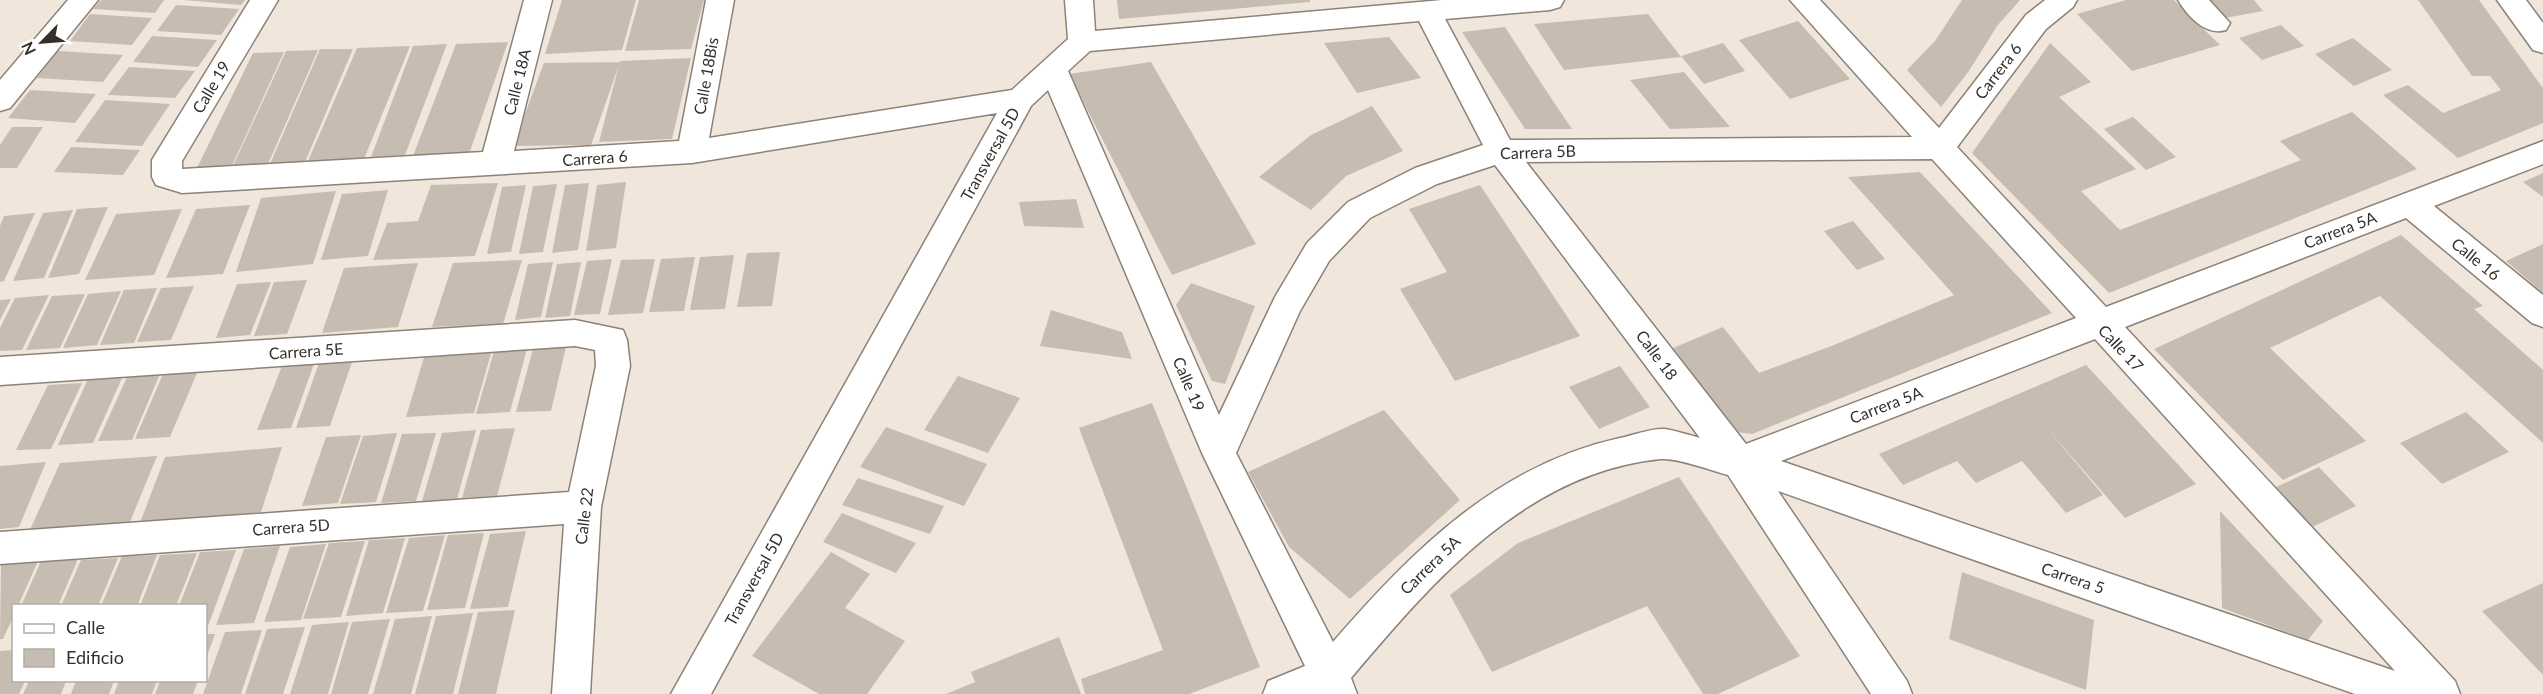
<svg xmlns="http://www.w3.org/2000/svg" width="2543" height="694" viewBox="0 0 2543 694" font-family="Lato,sans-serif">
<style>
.building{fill:#c7bcb2}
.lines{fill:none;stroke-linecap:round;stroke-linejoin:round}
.minor-casing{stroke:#8c8278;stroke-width:3}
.minor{fill:#fff;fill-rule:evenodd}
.labels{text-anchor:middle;stroke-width:5;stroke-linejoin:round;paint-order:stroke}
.street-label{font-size:16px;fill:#35302c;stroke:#fff}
</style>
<rect width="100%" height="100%" fill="#f1e6db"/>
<path class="building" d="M101,0H164L155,13L93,9Z
M183,0H245L241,5Z
M562,0H636L622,50L545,54Z
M639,0H704L691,49L625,51Z
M1117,0H1310V2L1119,19Z
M1962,0H2020L1997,26L1969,71L1941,107L1907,70L1935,41Z
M2126,0H2174L2220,45L2132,71L2077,14Z
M2210,0H2254L2263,11L2225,18Z
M2418,0H2479L2543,88V123L2458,158L2383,95L2408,85L2443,113L2501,90L2490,76H2472Z
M176,5L239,9L221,35L157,31Z
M90,14L152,18L132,45L70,41Z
M1648,14L1681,57L1564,70L1534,24Z
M1798,21L1850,79L1790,99L1739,40Z
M2281,25L2304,46L2262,60L2239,38Z
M1505,27L1545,89L1572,129H1525L1462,32Z
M152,36L217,40L198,67L133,62Z
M1389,37L1421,78L1357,93L1324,43Z
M2353,38L2392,70L2354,86L2315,54Z
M508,42L469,154L413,156L456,44Z
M1723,43L1745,71L1704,84L1681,56Z
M2050,43L2091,82L2059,97L2136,169L2081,191L2120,230L2301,160L2280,141L2352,112L2417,169L2109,293L1972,153Z
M447,44L405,155L371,157L413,46Z
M410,46L364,159L308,161L357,48Z
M320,49H353L305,162L270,164Z
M318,50L268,164L233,166L286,51Z
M58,51L123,55L103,82L37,78Z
M284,52L232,166L197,168L253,53Z
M691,58L672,139L599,142L620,61Z
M620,62L591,145L513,146L544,63Z
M1151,62L1256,244L1172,275L1069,74Z
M129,67L195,71L175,98L108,95Z
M1684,72L1730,127L1670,129L1630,80Z
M30,90L96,94L75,123L8,118Z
M105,100L170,104L142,146L75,142Z
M1372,106L1403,151L1346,176L1311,210L1259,177L1311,135Z
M2133,117L2176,157L2146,170L2104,129Z
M12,127H43L17,168H0V145Z
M71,147L140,150L123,175L54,172Z
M1920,172L2052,313L1752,434L1735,432L1673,348L1723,327L1759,373L1834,345L1954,295L1848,177Z
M2543,173V197L2523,182Z
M626,182L616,248L586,251L597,185Z
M498,183L475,256L373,260L387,223L418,221L431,185Z
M589,183L578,250L552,253L565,185Z
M557,184L543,252L519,254L533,186Z
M526,185L511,252L487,254L502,187Z
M1480,185L1580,336L1455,381L1400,289L1447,272L1409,209Z
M388,190L368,256L321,260L342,194Z
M336,191L313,264L236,272L261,198Z
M1076,199L1084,228L1024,226L1019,202Z
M250,205L223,274L166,278L196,209Z
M108,207L79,274L48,278L77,209Z
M182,209L154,275L85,280L116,214Z
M73,210L44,278L13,281L43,213Z
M35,213L4,281L0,282V226L4,216Z
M1853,221L1885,259L1857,270L1824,231Z
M2401,235L2483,306L2474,309L2543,370V443L2380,296L2270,348L2366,441L2283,480L2154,349Z
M2543,244V293L2506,261Z
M780,252L772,306L737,307L747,253Z
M734,255L725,309L690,310L700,257Z
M695,257L684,311L649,312L661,259Z
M612,259L600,314L574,315L587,261Z
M655,259L643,313L608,315L621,260Z
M522,260L503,324L432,327L453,263Z
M553,262L541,317L515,320L528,264Z
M581,262L570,316L545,318L557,264Z
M418,263L398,327L322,333L344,268Z
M307,280L287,334L254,336L274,282Z
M271,282L250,335L216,338L237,284Z
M1191,283L1255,306L1225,384L1212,381L1176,305Z
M194,286L171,340L137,342L161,288Z
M157,288L134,343L100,345L124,290Z
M121,291L97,345L63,348L88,294Z
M85,294L60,348L26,350L52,296Z
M49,295L22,350L0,351V328L15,298Z
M11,299L0,320V300Z
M1051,310L1122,332L1132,359L1040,346Z
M566,347L551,411L516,412L533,349Z
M527,349L510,412L476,414L494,351Z
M492,350L474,413L406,417L425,354Z
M352,362L330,426L296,428L319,363Z
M314,364L291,428L257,430L282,366Z
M2086,365L2196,484L2125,518L2045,426L2103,495L2066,513L2022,461L1976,483L1957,461L1903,485L1879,454Z
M1620,366L1650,407L1599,429L1569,387Z
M197,373L170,437L135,439L163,374Z
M160,374L132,440L98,441L127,377Z
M958,376L1020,398L988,453L924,430Z
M122,378L93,443L58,445L88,379Z
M82,383L51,449L16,450L48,385Z
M1152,403L1260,667L1189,694H1085L1081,679L1163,650L1079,428Z
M1384,410L1460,500L1350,599L1289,547L1248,472Z
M2466,412L2509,452L2442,484L2400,443Z
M886,427L987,464L964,506L860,467Z
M515,428L497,496L462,498L481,430Z
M476,430L457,499L422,501L442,433Z
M397,433L376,502L340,504L363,436Z
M436,433L416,501L381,503L402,434Z
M361,435L338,503L302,506L326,437Z
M282,447L261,512L140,523L165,457Z
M157,456L130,522L30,530L60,463Z
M46,462L19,527L0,529V466Z
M2319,467L2356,506L2308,529L2272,489Z
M1679,477L1800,656L1718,694H1703L1647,606L1492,672L1450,595L1518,543Z
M858,478L944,506L930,534L842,505Z
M2220,511L2323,621L2308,640L2222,608Z
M842,513L916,543L896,573L823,542Z
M526,531L508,607L470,609L490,534Z
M484,533L465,608L427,610L448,535Z
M445,535L423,611L386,613L409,538Z
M405,538L383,613L346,616L369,540Z
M365,541L341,617L303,619L329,543Z
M326,544L301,620L264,622L290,547Z
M280,546L254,623L216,625L244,549Z
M236,550L208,626H206V606H179L200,552Z
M831,552L870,574L845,608L905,641L867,694H819L752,656Z
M197,553L176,606H140L160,555Z
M157,555L137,606H101L122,556Z
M118,558L98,606H61L81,560Z
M78,559L58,606H21L41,561Z
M38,561L18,606H14V615L3,639H0L1,563Z
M1962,572L2094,620L2086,690L1949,639Z
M2543,583V675L2482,611Z
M515,610L496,694H458L478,612Z
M473,613L453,694H415L436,616Z
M432,616L411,694H373L395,619Z
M390,619L368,694H331L352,622Z
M349,622L328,694H290L312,625Z
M305,627L283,694H245L267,629Z
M262,630L241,694H203L225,632Z
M206,634H215L206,659Z
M1059,637L1081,694H946L975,682L971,672Z
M14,650V681H25L19,694H0V651Z
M29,681H66L61,694H23Z
M76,681H114L109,694H71Z
M119,681H157L152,694H114Z
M160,681H198L193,694H155Z"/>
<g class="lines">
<g class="minor-casing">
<path id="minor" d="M68,0H98L10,108L0,111V80Z
M250,0H278L182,161V169L483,152L524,0H552L514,151L679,141L706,0H734L709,138L1012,90L1068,39L1065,0H1093L1095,31L1442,0H1564L1560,7L1550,10L1445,19L1510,140L1912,137L1790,0H1820L1939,128L2026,15L2045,0H2077L2073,7L2046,29L1957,147L2106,307L2543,141V164L2434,206L2543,295V327L2532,323L2406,218L2125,327L2455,681L2460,694H2355L1778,491L1907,681L1912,694H1871L1728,475C1710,470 1678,458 1661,459C1526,472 1432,582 1351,678L1357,694H1263L1268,681L1305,666L1202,453L1048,90L1031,106L711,694H671L997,113L692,163L182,193L156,185L152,177V160ZM1419,21L1483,145L1415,168L1348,202L1307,243L1275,297L1219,415L1068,71L1090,51ZM1932,159L2076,318L1746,444L1526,162ZM1495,165L1700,438C1689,435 1677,431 1665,429C1651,428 1634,435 1620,438C1497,465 1412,551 1333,642L1236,453L1300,311L1329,261L1370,218L1437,184ZM2095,339L2395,671L1781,461Z
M2178,0H2209L2230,23L2226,30C2206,36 2188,17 2178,0Z
M2497,0H2526L2543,23V53L2533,50Z
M575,320L623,330L627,340L630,366L601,507L590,694H552L564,524L0,564V532L569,492L596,366L595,350L575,346L0,385V357Z"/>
</g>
<use href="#minor" class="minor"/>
</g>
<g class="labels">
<g class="street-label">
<text transform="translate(1998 71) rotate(-53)" y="6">Carrera 6</text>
<text transform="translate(706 76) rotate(-80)" y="6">Calle 18Bis</text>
<text transform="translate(517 82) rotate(-76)" y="6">Calle 18A</text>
<text transform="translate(211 87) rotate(-59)" y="6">Calle 19</text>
<text transform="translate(1538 152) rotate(-2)" y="6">Carrera 5B</text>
<text transform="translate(990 154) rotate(-61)" y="6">Transversal 5D</text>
<text transform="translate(595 158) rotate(-4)" y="6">Carrera 6</text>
<text transform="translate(2340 230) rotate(-21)" y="6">Carrera 5A</text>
<text transform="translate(2476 259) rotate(39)" y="6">Calle 16</text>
<text transform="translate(2121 348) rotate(47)" y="6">Calle 17</text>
<text transform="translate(306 351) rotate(-4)" y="6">Carrera 5E</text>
<text transform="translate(1657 355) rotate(53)" y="6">Calle 18</text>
<text transform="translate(1189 384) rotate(67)" y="6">Calle 19</text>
<text transform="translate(1886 405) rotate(-21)" y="6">Carrera 5A</text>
<text transform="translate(584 516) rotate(-83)" y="6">Calle 22</text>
<text transform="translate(291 527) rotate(-4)" y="6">Carrera 5D</text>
<text transform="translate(1430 565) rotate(-44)" y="6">Carrera 5A</text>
<text transform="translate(2073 578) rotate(19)" y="6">Carrera 5</text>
<text transform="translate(754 579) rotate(-61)" y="6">Transversal 5D</text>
</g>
</g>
<rect x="12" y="604" width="195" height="78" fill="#ffffff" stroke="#aeacab" stroke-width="1.5"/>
<rect x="24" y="624" width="30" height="9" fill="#ffffff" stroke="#aeacab" stroke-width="1.5"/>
<text x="66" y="634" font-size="18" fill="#35302c">Calle</text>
<rect x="24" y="649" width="30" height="18" fill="#c7bcb2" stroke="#aeacab" stroke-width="1.5"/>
<text x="66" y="664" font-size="18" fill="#35302c">Edificio</text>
<g transform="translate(42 42) rotate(245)" stroke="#ffffff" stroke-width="4.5" paint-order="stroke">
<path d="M0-4.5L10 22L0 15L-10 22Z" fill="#35302c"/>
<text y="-9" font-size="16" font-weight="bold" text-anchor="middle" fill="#35302c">N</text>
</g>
</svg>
